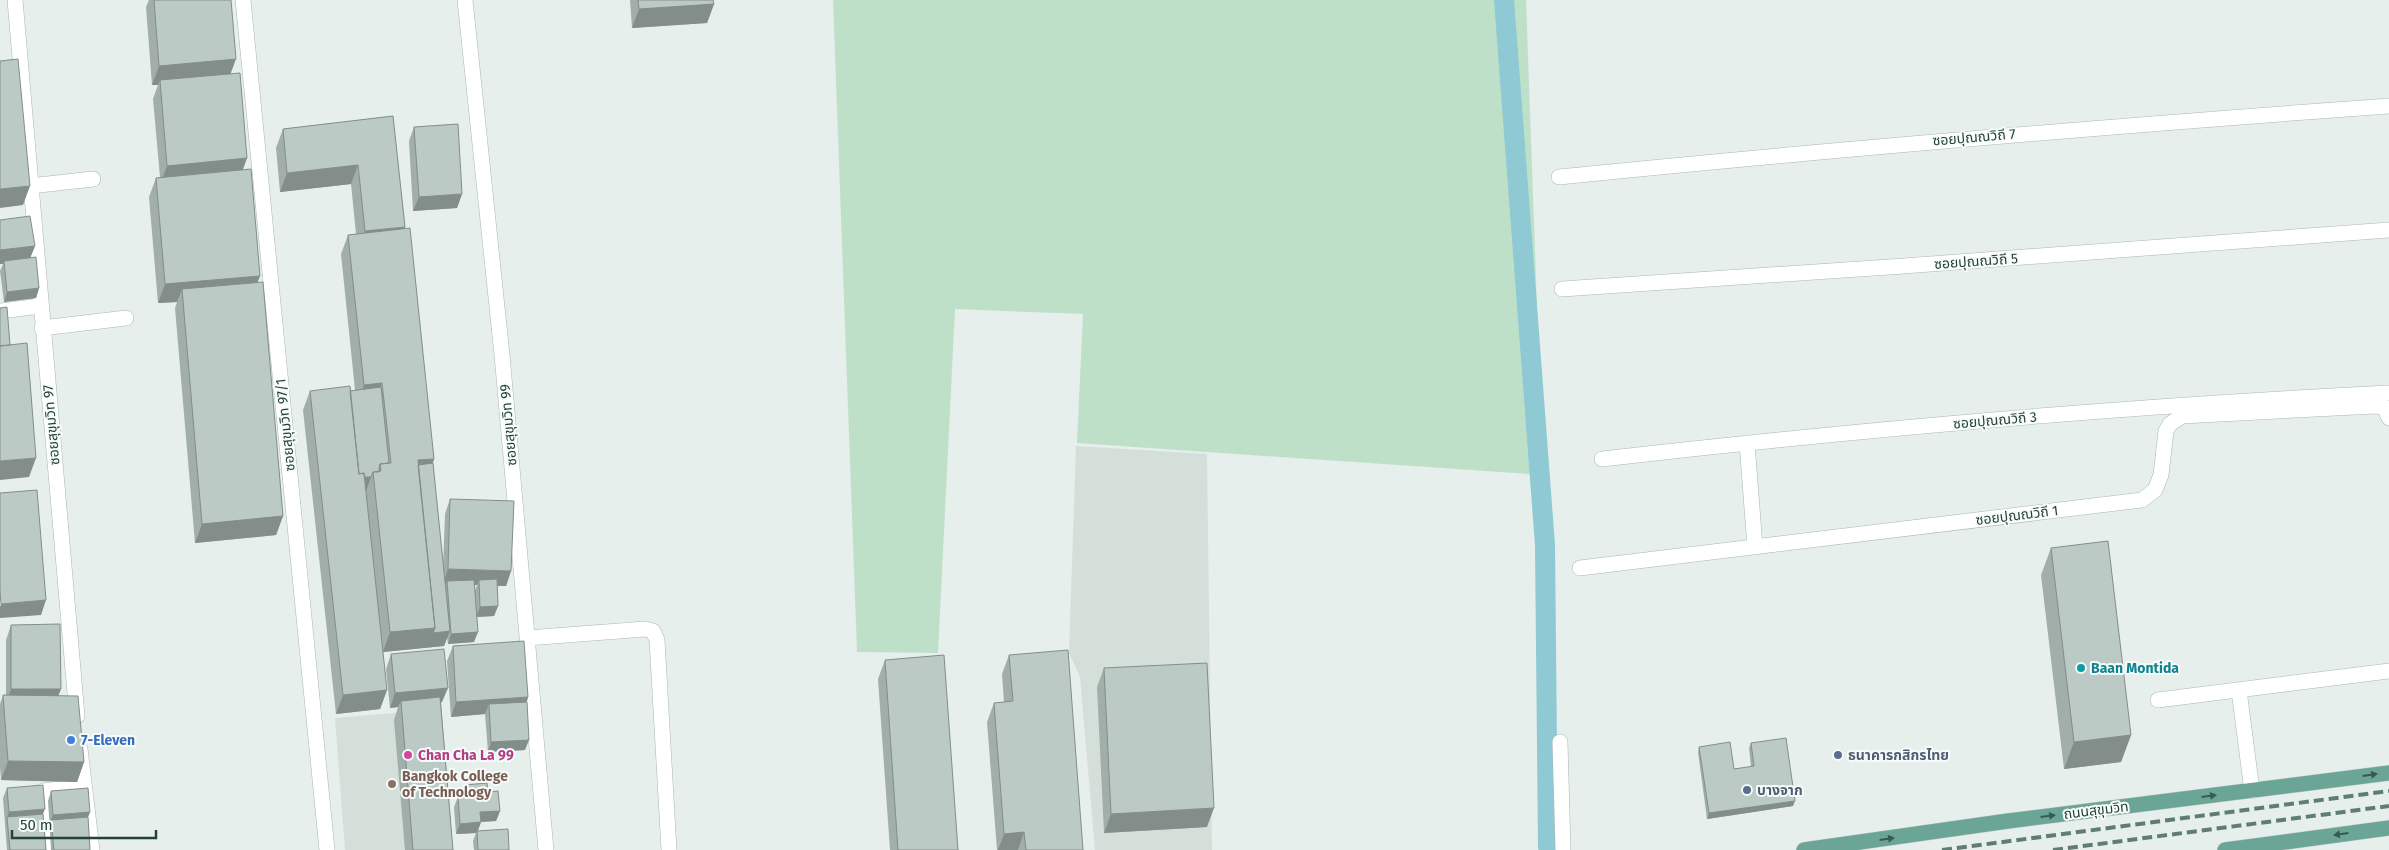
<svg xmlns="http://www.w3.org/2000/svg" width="2389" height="850" viewBox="0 0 2389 850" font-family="'Fira Sans','Noto Sans Thai',sans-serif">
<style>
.built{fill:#d4dfda}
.green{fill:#bfe0c8}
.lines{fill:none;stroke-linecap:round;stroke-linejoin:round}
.canal{stroke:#8ec9d4;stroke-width:20}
.street-casing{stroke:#a8b8b2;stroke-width:16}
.primary-casing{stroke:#c2cac8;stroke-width:16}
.street{stroke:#fff;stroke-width:15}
.primary{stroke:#6aa596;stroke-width:15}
.rail{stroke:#5f7d75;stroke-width:4;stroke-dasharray:10 5;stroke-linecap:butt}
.wall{fill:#a1aea9;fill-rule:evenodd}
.shaded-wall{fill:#838d89}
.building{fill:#bbcac4;stroke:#838d89}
.oneway{fill:#365b51}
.culture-dot{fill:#0f9aa8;stroke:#f7fbf9;stroke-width:2}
.shop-dot{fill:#3f7fe0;stroke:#f7fbf9;stroke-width:2}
.hotel-dot{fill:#d1479c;stroke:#f7fbf9;stroke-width:2}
.service-dot{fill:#5c6f8a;stroke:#f7fbf9;stroke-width:2}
.education-dot{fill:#8d6e63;stroke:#f7fbf9;stroke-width:2}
.labels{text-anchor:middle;stroke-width:4;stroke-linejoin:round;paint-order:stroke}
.street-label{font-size:14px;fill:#24423a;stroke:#f7fbf9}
.culture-label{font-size:14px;font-weight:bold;fill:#0d838f;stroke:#f7fbf9;text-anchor:start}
.shop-label{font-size:14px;font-weight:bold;fill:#366cbe;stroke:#f7fbf9;text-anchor:start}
.hotel-label{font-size:14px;font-weight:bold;fill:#b23c85;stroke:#f7fbf9;text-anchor:start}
.service-label{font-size:14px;font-weight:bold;fill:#4e5e75;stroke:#f7fbf9;text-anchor:start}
.education-label{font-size:14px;font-weight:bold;fill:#785e54;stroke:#f7fbf9;text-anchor:start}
</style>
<rect width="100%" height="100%" fill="#e6efeb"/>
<path class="built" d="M1076,446L1207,454L1212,850H1095L1080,677L1069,653Z
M439,709L450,850H345L335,718Z"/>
<path class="green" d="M833,0H1526L1543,475L1077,443L1083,314L955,309L938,653L857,652Z"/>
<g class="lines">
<path class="canal" d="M1504,0L1545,545L1548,847"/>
<g class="street-casing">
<path id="street" d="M15,0L77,716
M243,0L327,850
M465,0L502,355L546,850
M1559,177C1836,149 2112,126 2389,106
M30,186L93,179
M1562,289L1904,266L2389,230
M0,311L40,306
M42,328L126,318
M1747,443L1755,547
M1602,459C1864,429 2126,406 2389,393
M1580,568L2142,500L2155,490L2161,475L2166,431L2170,424L2182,416L2375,406L2384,407L2389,418
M527,638L645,629L653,631L657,640L669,850
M2239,690L2252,791
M2158,700L2389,671
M1560,742L1563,850
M80,749L92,850
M48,850L43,791L83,786"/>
</g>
<g class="primary-casing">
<path id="primary" d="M1804,850L2008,821L2389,773
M2225,850L2389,828"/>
</g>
<use href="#street" class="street"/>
<use href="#primary" class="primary"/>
<path class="rail" d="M1942,850L2389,791
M2053,850L2389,806"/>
</g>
<path class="wall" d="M149,0H231V73L247,158L243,169L260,276L257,282L283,516L276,535L195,543L175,308L177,302L158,303L149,197L156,178L160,177L153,99L158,85H152L146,7Z
M630,0H713L714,4L707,23L632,28Z
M393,116L405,227L404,229L434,459L433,463L443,568L445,514L450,499L511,571L506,586H497L498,606L494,616L476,617L474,642L448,644L447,637L444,646L383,652L366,492L387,690L380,709L336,714L303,410L310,391L355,390L341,254L348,235L356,234L351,184L280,192L276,148L283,129ZM474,585H477L475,590V603Z
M414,127L462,194L457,208L413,211L409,141Z
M0,220L35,246L30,258L39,288L36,298L4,302L0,271L3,264H0Z
M2051,548L2131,735L2121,762L2064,769L2041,575Z
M11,625L61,689L58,695L84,762L77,782L1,780L0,767V704L3,695H6V640Z
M453,646L528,697L527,702L525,750L488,752L485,714L451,717L447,661Z
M391,654L442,702L441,703L453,850H405L394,720L398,707L390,708L386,669Z
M1009,655L1083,850H997L987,722L994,703L1004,702L1002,674Z
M885,660L958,850H890L878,679Z
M1104,668L1207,827L1104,833L1097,687Z
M1751,743L1793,806L1707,819L1698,752L1699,747L1734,769L1751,767L1749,748Z
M464,785L488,792L500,811L496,821L481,822L478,831L509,850H474L473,841L476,833L456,834L454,807L458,797H461V795Z
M7,788L43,814L46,850H7L3,798Z
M51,791L90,812L88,817L90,850H51L48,801Z"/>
<path class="shaded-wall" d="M714,4L707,23L632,28L639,9Z
M236,59L229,78L160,80L158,85H152L159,66Z
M247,158L240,177L160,185L167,166Z
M358,165L351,184L280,192L287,173Z
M30,186L23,205L0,208V189Z
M462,194L457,208L413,211L419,197Z
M405,227L398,246L358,250L365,231Z
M35,246L29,261H4L3,264H0V250Z
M260,276L253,295L182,289L177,302L158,303L165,284Z
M39,288L36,298L4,302L7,292Z
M382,383L375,402L357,404L364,385Z
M36,458L29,477L0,480V461Z
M434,459L427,478L418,479V460Z
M371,477L366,491L352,493L357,478Z
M283,516L276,535L195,543L202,524Z
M448,569L511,571L506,586L479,585V580L477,585L448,584L447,581L446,584H443Z
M46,600L41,615L0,618V607L1,604Z
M498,606L494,616L476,617L480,607Z
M435,628L450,631L444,646L383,652L390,632Z
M478,632L474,642L448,644L451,634Z
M448,688L442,702L401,707V701L398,707L390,708L395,693Z
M11,689H61L55,704H6Z
M387,690L380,709L336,714L343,695Z
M528,697L523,712L489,704L485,714L451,717L456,702Z
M2131,735L2121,762L2064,769L2074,742Z
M529,740L525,750L488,752L491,742Z
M8,761L84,762L77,782L1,780Z
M1795,801L1793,806L1707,819L1709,813Z
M1214,808L1207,827L1104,833L1111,814Z
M45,809L41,819L7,817L9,812Z
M500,811L496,821L477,822L480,812Z
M90,812L86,822L51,820L53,815Z
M481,822L477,832V831L476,833L456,834L460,824Z
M1024,832L1018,850H998L1004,834Z"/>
<path class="building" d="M154,0H231L236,59L159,66Z
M638,0H713L714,4L639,9Z
M18,59L30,186L0,189V61Z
M240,73L247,158L167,166L160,80Z
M393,116L405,227L365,231L358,165L287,173L283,129Z
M458,124L462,194L419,197L414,127Z
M251,169L260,276L165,284L156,178Z
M30,216L35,246L0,250V220Z
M410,228L434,459L418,460L435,628L390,632L373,472L381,471L380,464L391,463L382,383L364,385L348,235Z
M36,257L39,288L7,292L4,261Z
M263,282L283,516L202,524L182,289Z
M7,307L10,345L0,346V308Z
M27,343L36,458L0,461V346Z
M350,386L359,474L364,473L387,690L343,695L310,391Z
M381,387L389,463L380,464L379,468V472H373L371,477H364V473L359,474L350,391Z
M433,463L450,631L433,633L435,628L418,465Z
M37,490L46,600L1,604L0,590V493Z
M450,499L514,501L511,571L448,569Z
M2108,541L2131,735L2074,742L2051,548Z
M497,579L498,606L480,607L479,580Z
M474,580L478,632L451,634L447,581Z
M60,624L61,689H11V625Z
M524,641L528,697L456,702L453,646Z
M444,649L448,688L395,693L391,654Z
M1068,650L1083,850H1026L1024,832L1004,834L994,703L1013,701L1009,655Z
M944,655L958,850H898L885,660Z
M1207,663L1214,808L1111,814L1104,668Z
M3,695L78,696L84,762L8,761Z
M440,697L453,850H413L401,701Z
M527,702L529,740L491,742L489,704Z
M1786,738L1795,801L1709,813L1699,747L1730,742L1734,769L1754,766L1751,743Z
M487,783L488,792L498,791L500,811L480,812L481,822L460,824L458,797H465L464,785Z
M43,785L45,809L9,812L7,788Z
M88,788L90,812L53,815L51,791Z
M43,814L46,850H10L7,817Z
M88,817L90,850H54L51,820Z
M508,829L509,850H478L477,831Z"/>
<defs><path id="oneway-solid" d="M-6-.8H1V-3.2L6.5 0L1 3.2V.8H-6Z" transform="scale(1.25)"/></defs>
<g class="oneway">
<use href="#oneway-solid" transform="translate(2370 775) rotate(-8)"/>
<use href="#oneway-solid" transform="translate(2209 796) rotate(-7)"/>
<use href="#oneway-solid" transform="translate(2048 816) rotate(-7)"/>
<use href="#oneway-solid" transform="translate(2341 834) rotate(172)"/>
<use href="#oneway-solid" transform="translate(1887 839) rotate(-8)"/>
</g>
<circle class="culture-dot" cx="2081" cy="668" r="5"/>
<circle class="shop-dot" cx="71" cy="740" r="5"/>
<circle class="hotel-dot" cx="408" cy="755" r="5"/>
<g class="service-dot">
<circle cx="1838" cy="755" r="5"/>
<circle cx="1747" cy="790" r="5"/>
</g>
<circle class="education-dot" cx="392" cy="784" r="5"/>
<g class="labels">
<g class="street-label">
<text transform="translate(1974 137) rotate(-5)" y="5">ซอยปุณณวิถี 7</text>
<text transform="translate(1976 261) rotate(-4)" y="5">ซอยปุณณวิถี 5</text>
<text transform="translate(1995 420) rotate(-5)" y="5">ซอยปุณณวิถี 3</text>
<text transform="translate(51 425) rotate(-95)" y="5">ซอยสุขุมวิท 97</text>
<text transform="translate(285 425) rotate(-96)" y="5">ซอยสุขุมวิท 97/1</text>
<text transform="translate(508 425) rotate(-95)" y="5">ซอยสุขุมวิท 99</text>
<text transform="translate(2017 515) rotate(-7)" y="5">ซอยปุณณวิถี 1</text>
<text transform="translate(2096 810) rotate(-7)" y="5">ถนนสุขุมวิท</text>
</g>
<g class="culture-label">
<text x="2091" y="673">Baan Montida</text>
</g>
<g class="shop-label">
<text x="81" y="745">7-Eleven</text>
</g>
<g class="hotel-label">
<text x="418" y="760">Chan Cha La 99</text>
</g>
<g class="service-label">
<text x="1848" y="760">ธนาคารกสิกรไทย</text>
<text x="1757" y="795">บางจาก</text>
</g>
<g class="education-label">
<text x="402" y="781">Bangkok College<tspan x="402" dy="16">of Technology</tspan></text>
</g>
</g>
<path d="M12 830v8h144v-8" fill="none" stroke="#24423a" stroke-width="2.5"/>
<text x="20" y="830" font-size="15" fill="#24423a" stroke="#f7fbf9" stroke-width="4" paint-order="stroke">50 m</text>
</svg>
